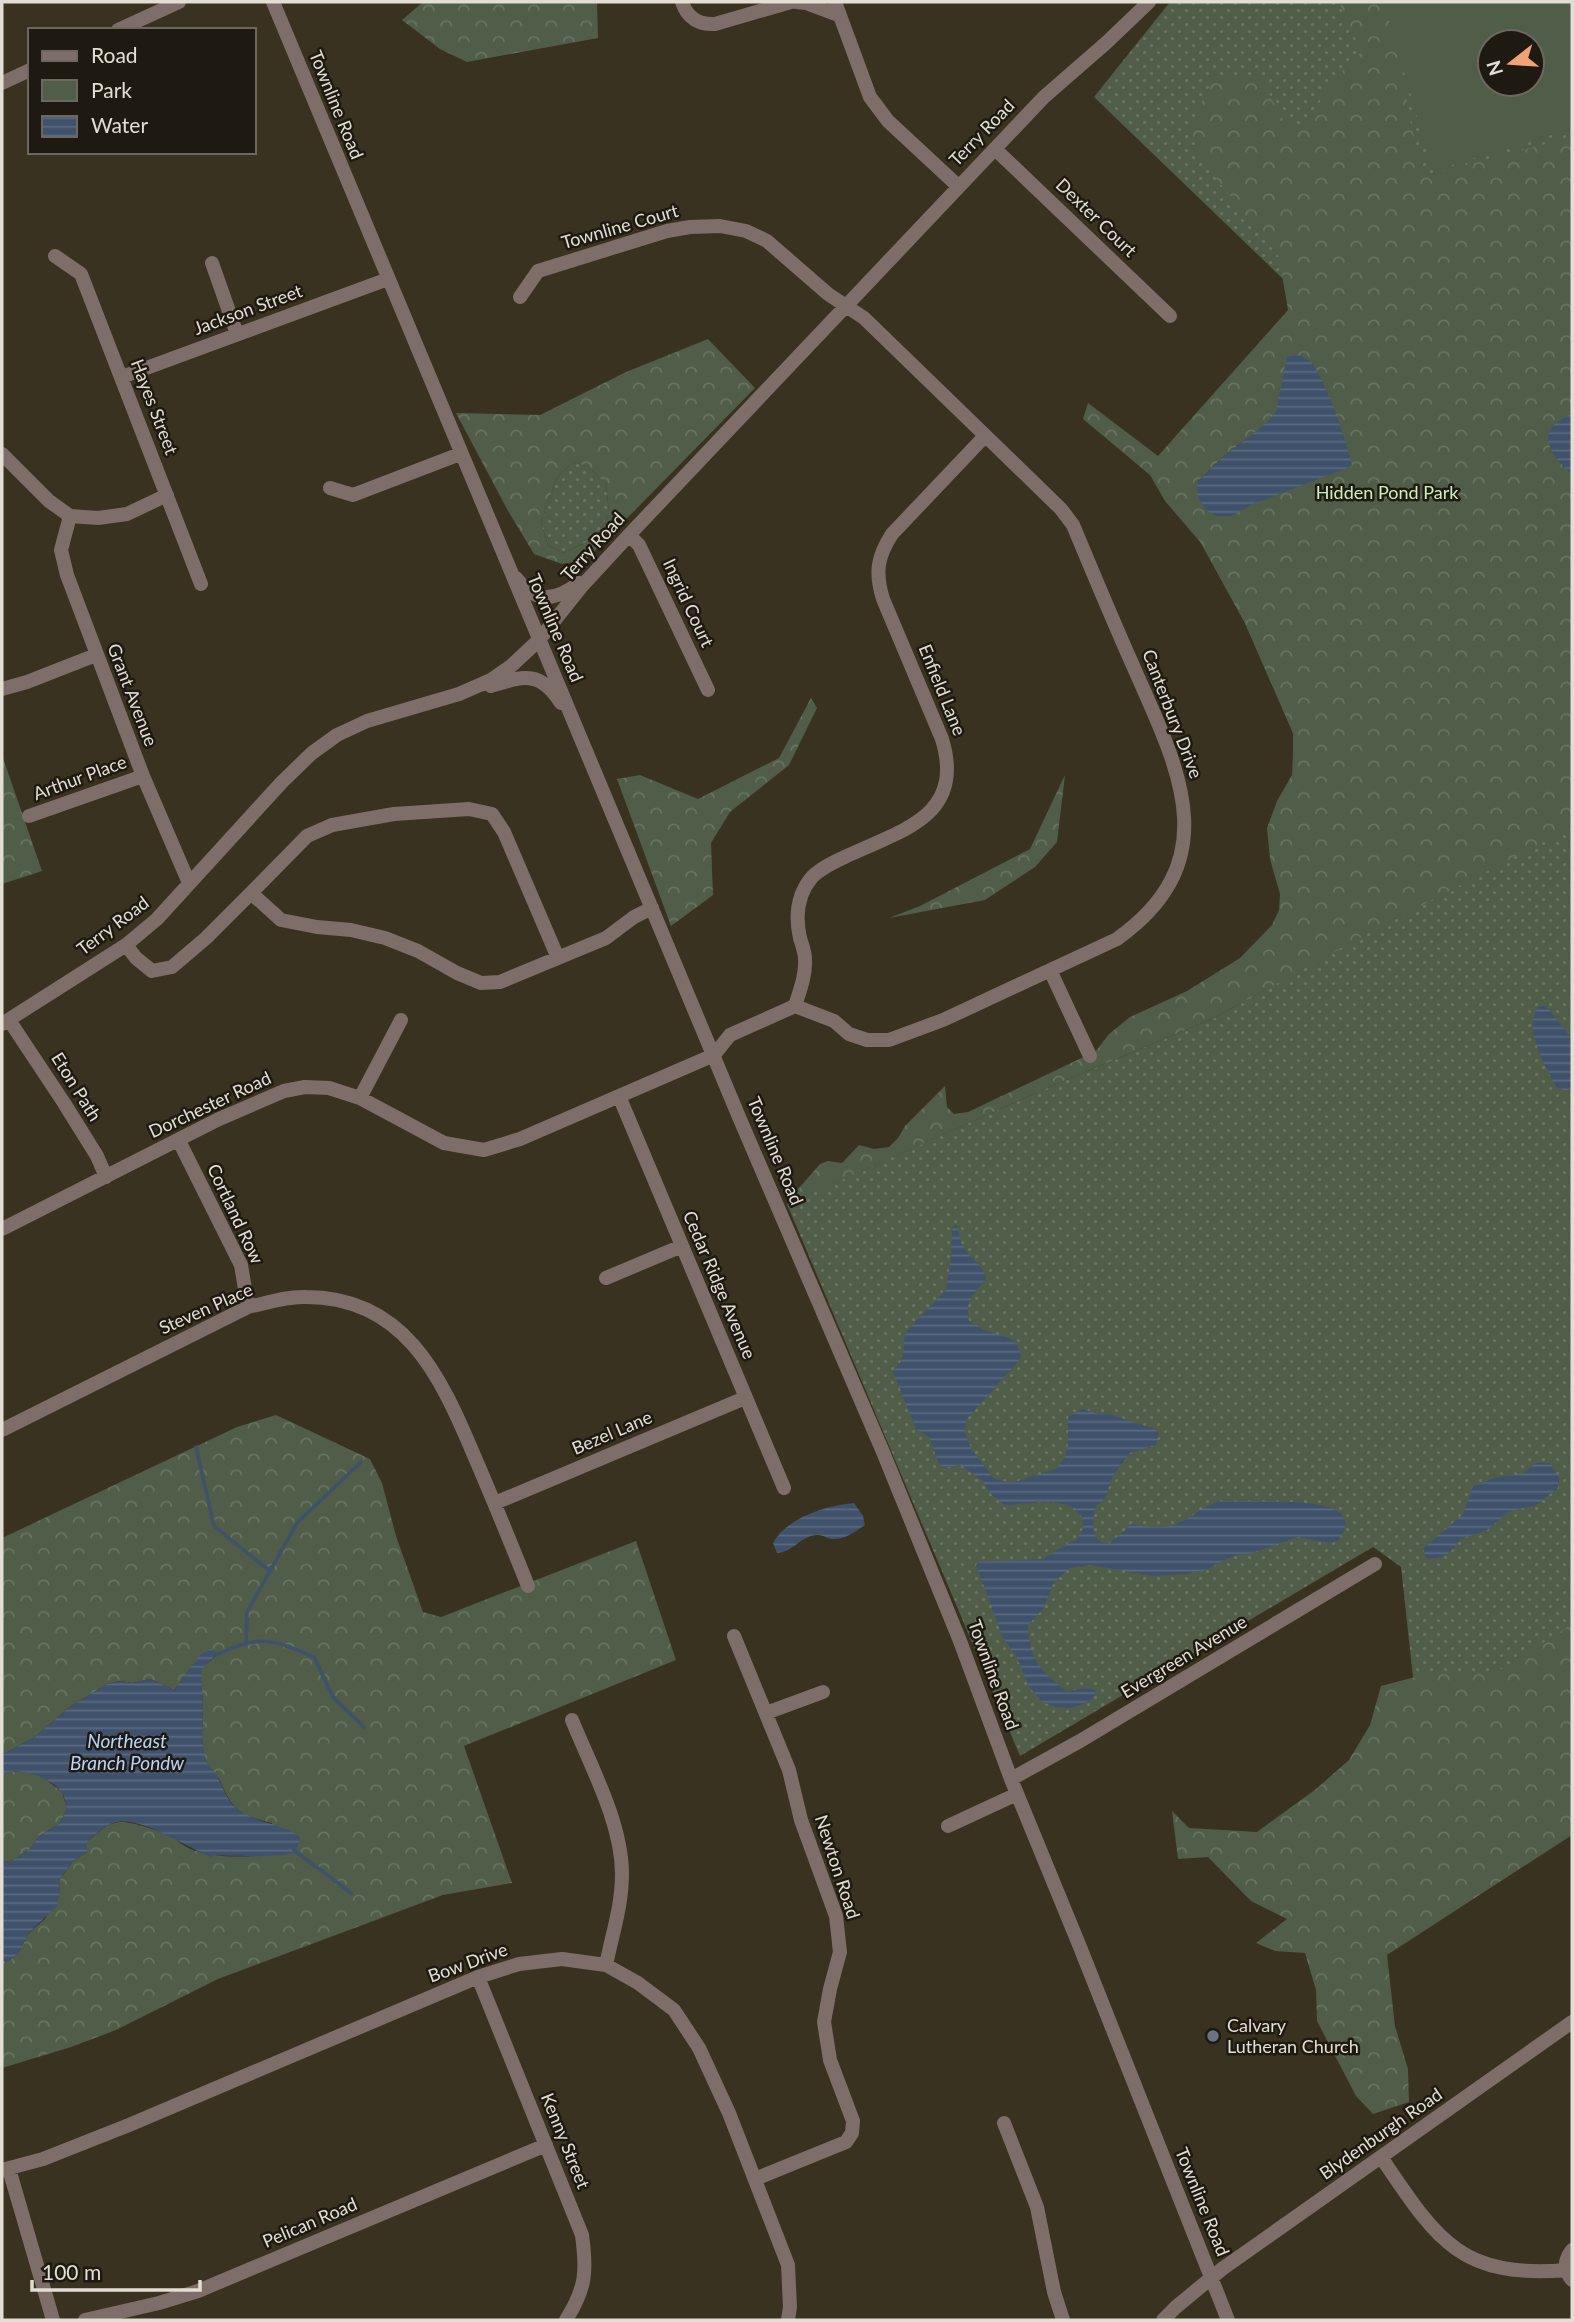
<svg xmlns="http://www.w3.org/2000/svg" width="1574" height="2322" viewBox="0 0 1574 2322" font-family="Lato,sans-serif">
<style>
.green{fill:url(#green-dots);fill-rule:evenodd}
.forest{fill:url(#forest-crowns);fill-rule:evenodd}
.pitch{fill:#4f5d49;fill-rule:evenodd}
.water{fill:url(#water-rules)}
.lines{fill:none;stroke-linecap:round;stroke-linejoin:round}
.stream{stroke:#3f516b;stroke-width:3.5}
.minor{stroke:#7e6e69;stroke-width:14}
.worship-dot{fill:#6b7280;stroke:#1e1a12;stroke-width:2.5}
.labels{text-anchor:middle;stroke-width:5;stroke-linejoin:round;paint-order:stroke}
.street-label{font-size:18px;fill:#e3ded3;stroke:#1e1a12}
.park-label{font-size:18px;fill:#ccefbb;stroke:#1e1a12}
.poi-label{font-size:18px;fill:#e3ded3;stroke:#1e1a12;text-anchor:start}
.water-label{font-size:19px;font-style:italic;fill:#b7d3fb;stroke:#1e1a12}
</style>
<defs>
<pattern id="green-dots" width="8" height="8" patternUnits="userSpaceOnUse" patternTransform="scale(1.75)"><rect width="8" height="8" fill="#4f5d49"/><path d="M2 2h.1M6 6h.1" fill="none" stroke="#687462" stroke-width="1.8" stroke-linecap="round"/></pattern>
<pattern id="forest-crowns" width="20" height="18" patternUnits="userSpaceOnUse" patternTransform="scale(1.75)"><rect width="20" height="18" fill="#4f5d49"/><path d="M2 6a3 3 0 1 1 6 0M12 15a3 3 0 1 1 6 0" fill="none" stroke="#687462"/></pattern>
<pattern id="water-rules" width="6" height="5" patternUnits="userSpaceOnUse" patternTransform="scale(1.75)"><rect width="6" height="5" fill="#3f516b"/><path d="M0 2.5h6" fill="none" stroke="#5b6a7f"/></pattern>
</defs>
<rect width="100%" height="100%" fill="#3a3220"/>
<path class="green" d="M1170,2H1572V1639L1444,1709L1413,1677L1401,1567L1373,1547L1020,1756L787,1204L1054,1085L1214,1018L1363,935L1293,753V733L1245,623L1201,543L1308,303L1094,97ZM1490,42H1532V84H1490Z
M574,462L588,467L606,484L609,513L598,537L563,553L548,545L541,522L556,480L562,472Z"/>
<path class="forest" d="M423,2H597L598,38L467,62L440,49L402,20Z
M1339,2H1410L1397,29L1409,115L1419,158L1420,177L1572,137V413L1553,426L1552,454L1572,474V827L1363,936L1214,1018L1054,1085L806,1196H792L820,1164L828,1161L842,1163L859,1145L874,1149L889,1147L898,1138L905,1126L945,1086L947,1107L954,1114L968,1112L1096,1051L1109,1034L1130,1017L1187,991L1240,958L1272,925L1279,910L1280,894L1270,859L1267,828L1277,801L1292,775L1293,753V733L1245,623L1201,543L1165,501L1150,475L1083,419L1088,403L1158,456L1288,310L1279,257L1198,156L1190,126L1215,75L1262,78L1280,117L1303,127L1334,80L1361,52ZM1287,357L1352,466L1250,505L1198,481L1224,456L1268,422L1276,411Z
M708,339L755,388L586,560L562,564L534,554L507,509L456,413L540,415L626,372ZM574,462L588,467L606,484L609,513L598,537L563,553L548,545L541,522L556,480L562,472Z
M811,698L817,708L789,765L730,812L711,843L713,895L671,926L617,779L640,775L698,799L779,758Z
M3,758L42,871L2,884V759Z
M1065,775L1057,842L1035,867L985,900L889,918L920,906L1030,849Z
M276,1415L370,1459L382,1483L396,1536L423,1612L441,1617L636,1541L676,1660L464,1746L512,1883L443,1895L218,1979L116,2030L71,2047L2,2068V1960L7,1962L17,1955L29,1933L45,1919L60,1892L59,1881L73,1861L87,1852L86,1844C111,1819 117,1818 149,1828C156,1831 164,1832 170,1835C176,1839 182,1845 188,1848C213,1859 244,1857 270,1855L272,1823C240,1815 233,1811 220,1781C217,1774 210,1769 207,1762C199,1745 203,1727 203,1708C203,1695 200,1682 201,1669L218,1654L193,1665L174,1690L150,1679L133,1683L120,1681L107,1684L68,1708L35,1737L2,1755V1538L237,1427Z
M1572,1624V1835L1387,1955L1395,2026L1408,2069L1409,2102L1373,2114L1356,2096L1317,2021L1316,1990L1305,1953L1275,1951L1256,1943L1287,1919L1251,1901L1208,1857L1178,1859L1172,1811L1189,1828L1257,1832L1316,1789L1349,1760L1370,1725L1381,1686L1438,1671L1461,1675L1502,1669Z
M6,1772H29L43,1777L62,1792L67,1809L59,1824L39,1836L30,1849L10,1862L2,1860V1775Z"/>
<path class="pitch" d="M1394,2H1572V128L1433,171L1386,9ZM1490,42H1532V84H1490Z"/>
<path class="water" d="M1298,355C1302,357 1308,359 1312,363C1325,380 1348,444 1352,466L1251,505L1232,516H1217L1208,512L1199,500L1197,488L1198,481L1224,456L1268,422L1276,411L1287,357Z
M1572,413V474H1571C1560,463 1539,443 1553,426C1557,421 1567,417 1572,413Z
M1546,1006L1572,1039V1089L1565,1090L1556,1087C1545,1064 1523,1031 1538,1007Z
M956,1224C960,1233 959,1243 966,1251C973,1260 984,1266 986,1279C974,1293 964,1301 969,1321C974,1324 979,1328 984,1330C1001,1337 1019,1334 1021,1358L966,1420L965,1434L972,1450L993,1478L1011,1483L1056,1469L1065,1457L1068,1445V1417L1083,1409L1098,1414H1109L1152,1428L1159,1433L1156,1445L1130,1453L1113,1475L1105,1499L1096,1506C1093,1519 1090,1533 1101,1543H1110L1132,1524C1148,1527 1165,1530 1181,1522C1195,1515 1205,1506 1220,1501C1244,1502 1322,1498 1339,1512C1350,1521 1344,1532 1338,1541L1331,1543L1298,1537L1252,1553L1233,1556L1203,1571L1184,1574L1153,1576L1092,1565L1070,1568L1054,1582L1043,1609L1028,1625C1029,1660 1040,1670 1066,1691C1076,1691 1087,1686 1096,1691L1093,1698L1083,1704L1071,1708L1056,1707L1042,1702L1030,1688L1016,1656L1003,1638L976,1565L978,1562L1043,1559L1068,1543L1076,1540C1081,1533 1085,1528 1082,1519C1075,1493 1024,1505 1004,1505L991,1494L983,1481L960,1465L944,1468L939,1464L929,1437L916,1429L893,1372L902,1360L905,1333L946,1290L951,1257L952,1231Z
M1536,1463H1550L1559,1478L1558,1488L1536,1505L1508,1512L1486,1531L1460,1539C1452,1553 1444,1558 1427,1559L1423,1549L1463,1514L1473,1486L1495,1478L1523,1473Z
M854,1503L863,1516L865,1525C856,1531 846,1539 834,1539C828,1540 823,1534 817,1535C802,1535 792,1553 777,1553L773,1543C788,1517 825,1506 854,1503Z
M211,1649L218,1653L202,1669C200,1682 203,1695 203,1708C203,1726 200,1744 207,1762C210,1768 216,1773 219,1780C225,1792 228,1803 240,1811C259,1823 282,1824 300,1837C299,1842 298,1849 294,1852C287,1858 225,1856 214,1855L211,1857C186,1847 139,1814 113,1823C102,1827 95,1835 87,1843V1852L73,1861L59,1881L60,1892L57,1906L29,1933L17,1955L7,1962L2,1960V1860L10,1862L30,1849L39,1836L59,1824L67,1809C65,1804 65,1797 62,1793C53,1778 17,1765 2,1775V1755L35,1737L68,1708L107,1684L120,1681L133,1683L150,1679L174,1690L201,1654Z"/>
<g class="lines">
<path class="stream" d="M196,1447L214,1526L271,1572
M246,1642L247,1612L297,1523L361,1462
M216,1655C259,1634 272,1639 314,1657L333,1697L364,1727
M294,1850L351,1893"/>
<path class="minor" d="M273,2L739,1117L883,1452L960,1641L1011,1779L1080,1947L1228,2320
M682,2C687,18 699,25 715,24L791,2
M796,2L806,3L838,15
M835,2L870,97L888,121L958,186
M118,30L179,2
M2,83L30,70
M995,149L1170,316
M55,256L81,274L201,584
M212,263L237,334
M122,377L388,279
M2,454L49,501L70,516L98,518L127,514L167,495
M330,488L353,495L460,454
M70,516L61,550L67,575L143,776L189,883
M629,535L639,545L708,690
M516,578C536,604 555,601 579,583
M491,686C524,676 540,670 561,703
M2,689L27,682L96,655
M29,816L143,776
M251,893L307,836L332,825L394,814L469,809L492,814L504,832L558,958
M126,945L136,958L152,971L172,967L206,938L251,893L281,920L317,927L351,930L385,938L418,951L457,973L481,983L500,982L606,938L634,917L652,908
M1050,970L1090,1056
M795,1006C800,990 806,975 805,959C805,952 802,945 800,938C795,916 797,895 812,877C822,867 836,861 849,855C905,829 965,815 942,739L883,599C875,573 877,557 892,534L985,436
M9,1020L64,1103L97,1156L106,1177
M2,1024L126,945L157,919L282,782L312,753L337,735L367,721L459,694L491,680L511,666L539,640L582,586L629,535L1044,97L1106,43L1149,2
M619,1096L784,1488
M360,1098L401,1020
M179,1141L241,1265L248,1307
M2,1229L217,1120L284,1091L305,1087L329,1088L360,1098L444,1143L484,1150L520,1139L714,1055L730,1035L795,1006L834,1021L849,1034L867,1040H889L943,1020L1117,939C1228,860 1178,768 1134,668C1113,621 1093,573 1073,525L1061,509L864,318L828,294L767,241L746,231L720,226L690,227L667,231L538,271L520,297
M606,1278L682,1246
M2,1430L248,1307C267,1303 287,1296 306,1297C404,1297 440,1375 473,1453C492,1497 510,1541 528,1586
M495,1503L745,1398
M734,1636L789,1770L801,1820L836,1916L840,1952L830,1989L824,2022L830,2060L853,2121L852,2133L846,2142L755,2179
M766,1713L823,1692
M572,1720C591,1767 622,1823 622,1874C622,1906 612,1935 606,1965
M1011,1779L1080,1741L1375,1564
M948,1826L1017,1794
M478,1977L582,2235C587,2272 586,2288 566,2320
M1004,2123L1037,2207L1054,2292L1063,2320
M1381,2157C1436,2238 1459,2279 1566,2270
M9,2169L53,2320
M2,2170L43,2159L129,2125L478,1977L519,1964L562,1959L606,1965L638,1983L674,2010L699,2048L729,2113L788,2265L790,2307L788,2320
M1572,2250C1564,2260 1564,2270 1572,2280
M85,2320L159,2303L198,2291L546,2145
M1163,2320L1176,2307L1222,2269L1572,2022"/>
</g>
<circle class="worship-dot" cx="1213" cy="2036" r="7"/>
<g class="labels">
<g class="street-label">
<text transform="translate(336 105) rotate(68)" y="6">Townline Road</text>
<text transform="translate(982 133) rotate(-46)" y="6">Terry Road</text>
<text transform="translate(1096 218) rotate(44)" y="6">Dexter Court</text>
<text transform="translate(620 227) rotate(-16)" y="6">Townline Court</text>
<text transform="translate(248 310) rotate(-20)" y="6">Jackson Street</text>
<text transform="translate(154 407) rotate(69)" y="6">Hayes Street</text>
<text transform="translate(593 547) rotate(-48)" y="6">Terry Road</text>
<text transform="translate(688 603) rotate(65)" y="6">Ingrid Court</text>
<text transform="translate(555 628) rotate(67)" y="6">Townline Road</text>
<text transform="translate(942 690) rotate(68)" y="6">Enfield Lane</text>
<text transform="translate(132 695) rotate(69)" y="6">Grant Avenue</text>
<text transform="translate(1172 714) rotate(69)" y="6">Canterbury Drive</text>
<text transform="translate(80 778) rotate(-20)" y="6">Arthur Place</text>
<text transform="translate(113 926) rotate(-37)" y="6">Terry Road</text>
<text transform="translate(76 1087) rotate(58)" y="6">Eton Path</text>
<text transform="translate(210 1105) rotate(-25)" y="6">Dorchester Road</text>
<text transform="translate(775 1151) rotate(67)" y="6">Townline Road</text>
<text transform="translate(235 1214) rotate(65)" y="6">Cortland Row</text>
<text transform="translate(719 1285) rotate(67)" y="6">Cedar Ridge Avenue</text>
<text transform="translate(206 1309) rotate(-24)" y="6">Steven Place</text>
<text transform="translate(612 1433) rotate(-23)" y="6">Bezel Lane</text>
<text transform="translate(1184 1657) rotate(-31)" y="6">Evergreen Avenue</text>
<text transform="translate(993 1675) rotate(70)" y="6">Townline Road</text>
<text transform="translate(837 1867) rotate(72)" y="6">Newton Road</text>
<text transform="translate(468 1963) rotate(-20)" y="6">Bow Drive</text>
<text transform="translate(1381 2134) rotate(-35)" y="6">Blydenburgh Road</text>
<text transform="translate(565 2141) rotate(68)" y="6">Kenny Street</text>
<text transform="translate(1202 2202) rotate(68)" y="6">Townline Road</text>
<text transform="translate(310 2223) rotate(-23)" y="6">Pelican Road</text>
</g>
<g class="park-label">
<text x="1387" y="499">Hidden Pond Park</text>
</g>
<g class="poi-label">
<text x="1227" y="2032">Calvary<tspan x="1227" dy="21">Lutheran Church</tspan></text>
</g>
<g class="water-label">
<text x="127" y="1748">Northeast<tspan x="127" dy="22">Branch Pondw</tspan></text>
</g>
</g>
<rect width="1574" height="2322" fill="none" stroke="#e3ded3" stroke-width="7"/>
<rect x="28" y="28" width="228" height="126" fill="#1e1a12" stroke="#6d685f" stroke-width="2"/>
<rect x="42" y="51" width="35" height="10" fill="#7e6e69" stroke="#6d685f" stroke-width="2"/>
<text x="91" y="63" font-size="21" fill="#e3ded3">Road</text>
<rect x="42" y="80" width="35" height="21" fill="#4f5d49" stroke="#6d685f" stroke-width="2"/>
<text x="91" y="98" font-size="21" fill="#e3ded3">Park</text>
<rect x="42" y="116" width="35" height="21" fill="url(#water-rules)" stroke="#6d685f" stroke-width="2"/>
<text x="91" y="133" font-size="21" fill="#e3ded3">Water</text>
<g transform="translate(1511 63) rotate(253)"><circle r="33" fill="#1e1a12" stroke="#6d685f" stroke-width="2"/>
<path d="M0-5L12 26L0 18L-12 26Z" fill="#efa377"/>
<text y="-10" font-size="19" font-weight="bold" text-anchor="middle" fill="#e3ded3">N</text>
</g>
<path d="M32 2280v10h168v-10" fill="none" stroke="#e3ded3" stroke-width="3.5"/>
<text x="42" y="2280" font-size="21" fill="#e3ded3" stroke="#1e1a12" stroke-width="5" paint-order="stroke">100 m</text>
</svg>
